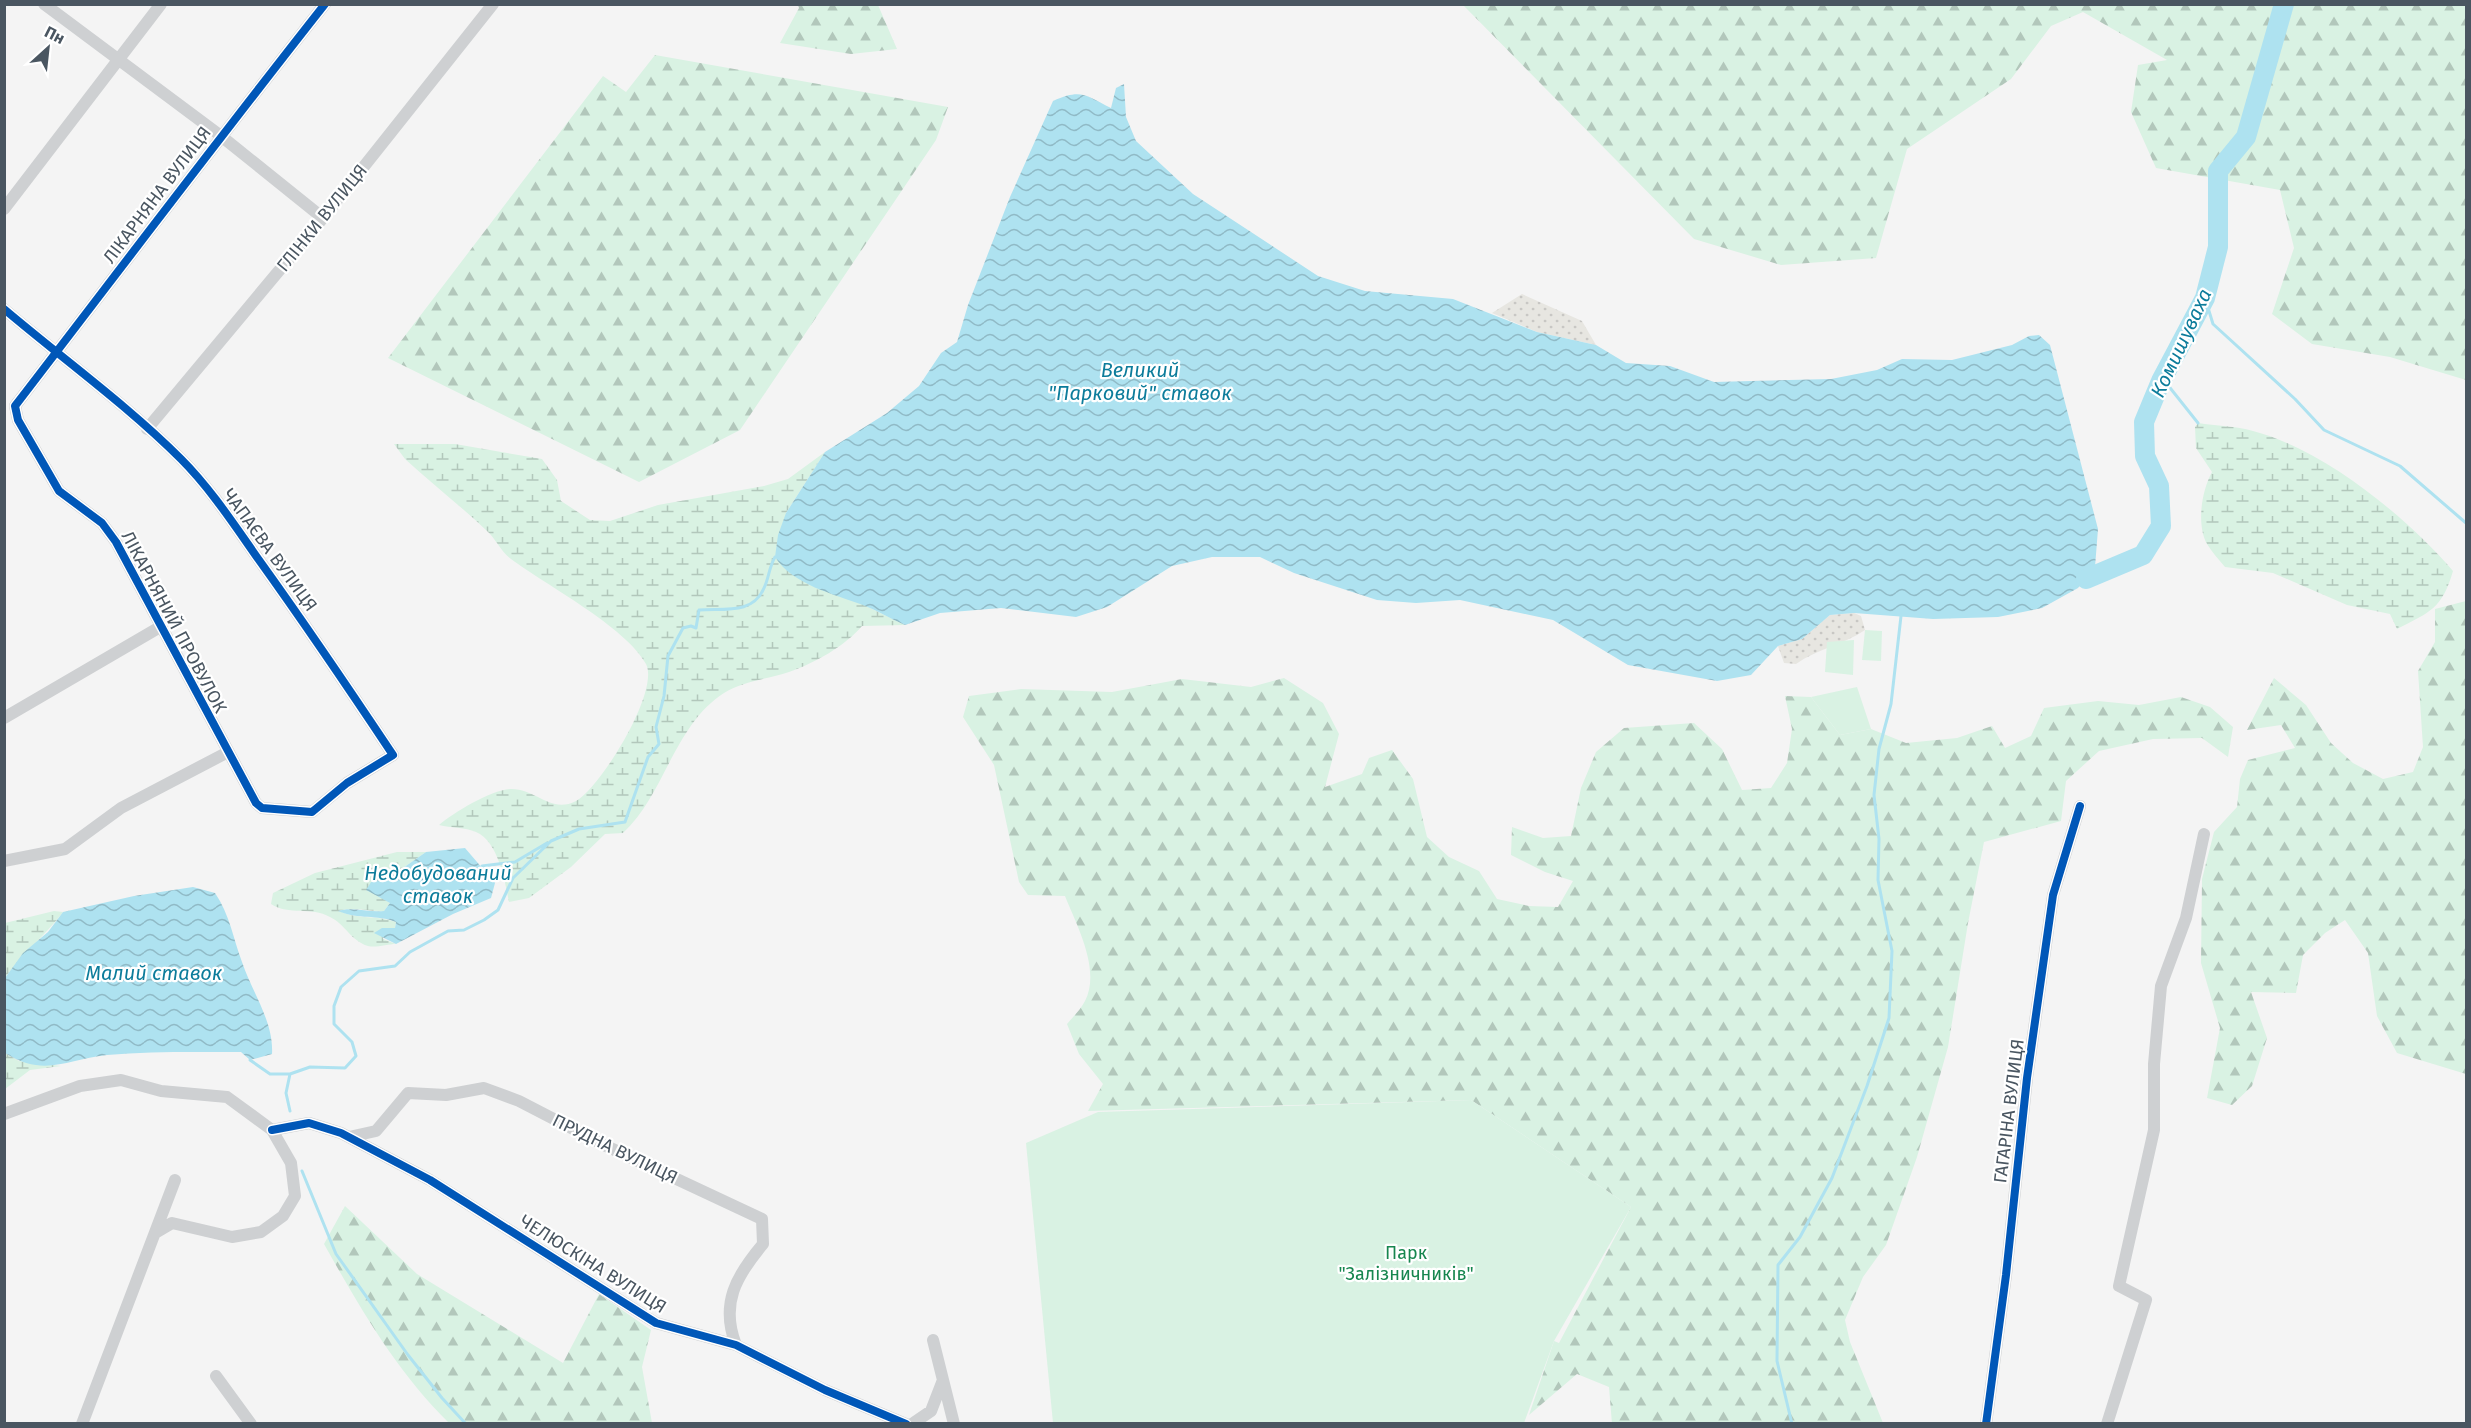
<svg xmlns="http://www.w3.org/2000/svg" width="2471" height="1428" viewBox="0 0 2471 1428" font-family="'Fira Sans',sans-serif">
<style>
.forest{fill:url(#forest-firs)}
.wetland{fill:url(#wetland-marsh)}
.sand{fill:url(#sand-dots)}
.park{fill:#d9f2e3}
.water{fill:url(#water-waves)}
.lines{fill:none;stroke-linecap:round;stroke-linejoin:round}
.stream{stroke:#aee2f0;stroke-width:3}
.river{stroke:#aee2f0;stroke-width:20}
.minor{stroke:#ced0d2;stroke-width:12}
.cycleway-casing{stroke:#fff;stroke-width:11}
.cycleway{stroke:#0057b8;stroke-width:8}
.labels{text-anchor:middle;stroke-width:4.5;stroke-linejoin:round;paint-order:stroke}
.street-label{font-size:18px;fill:#4a5661;stroke:#fff}
.park-label{font-size:18px;fill:#17864f;stroke:#fff}
.water-label{font-size:20px;font-style:italic;fill:#0c7c9b;stroke:#fff}
</style>
<defs>
<pattern id="forest-firs" width="22" height="20" patternUnits="userSpaceOnUse" patternTransform="scale(1.5)"><rect width="22" height="20" fill="#d9f2e3"/><path d="M5 1l3.5 6h-7zM16 11l3.5 6h-7z" fill="#b2c7bb"/></pattern>
<pattern id="wetland-marsh" width="20" height="14" patternUnits="userSpaceOnUse" patternTransform="scale(1.5)"><rect width="20" height="14" fill="#d9f2e3"/><path d="M1 5h8M5 5V1M11 12h8M15 12V8" fill="none" stroke="#b2c7bb"/></pattern>
<pattern id="sand-dots" width="8" height="8" patternUnits="userSpaceOnUse" patternTransform="scale(1.5)"><rect width="8" height="8" fill="#e7e6e1"/><path d="M2 2h.1M6 6h.1" fill="none" stroke="#c8c7c4" stroke-width="1.8" stroke-linecap="round"/></pattern>
<pattern id="water-waves" width="16" height="10" patternUnits="userSpaceOnUse" patternTransform="scale(1.5)"><rect width="16" height="10" fill="#aee2f0"/><path d="M0 5q4-4 8 0t8 0" fill="none" stroke="#90bac6"/></pattern>
</defs>
<rect width="100%" height="100%" fill="#f4f4f4"/>
<path class="forest" d="M798,5H878L897,49L851,54L780,43L799,8Z
M1463,5H2466V380L2390,357L2312,344L2272,314L2294,248L2280,190L2156,168L2131,112L2138,65L2167,60L2083,12L2051,26L2011,79L1907,149L1876,258L1781,265L1694,239Z
M655,55L948,107L936,140L740,430L639,482L388,358L603,76L626,92Z
M2466,601V1074L2397,1053L2377,1016L2368,953L2345,920L2325,933L2303,955L2296,993L2251,992L2267,1038L2252,1086L2232,1105L2207,1098L2220,1028L2201,963L2202,879L2214,832L2237,807L2240,779L2248,760L2295,748L2281,725L2247,730L2274,678L2306,705L2331,743L2353,763L2383,779L2413,772L2423,747L2418,671L2435,642V609Z
M1284,678L1323,703L1339,734L1325,787L1362,774L1369,758L1392,750L1413,779L1427,837L1449,857L1479,871L1497,899L1529,906L1558,907L1573,881L1545,872L1511,855L1512,827L1543,838L1571,836L1581,788L1596,752L1624,728L1694,723L1722,749L1742,790L1771,788L1787,763L1792,729L1785,696L1811,697L1840,735L1871,729L1906,743L1957,738L1992,726L2005,748L2031,736L2044,708L2098,701L2139,705L2181,697L2210,707L2233,727L2228,757L2202,738L2153,739L2099,751L2066,781L2061,821L1984,842L1968,923L1948,1047L1917,1157L1886,1245L1863,1277L1845,1320L1850,1342L1883,1423L1612,1424L1609,1387L1577,1374L1529,1415L1554,1341L1559,1343L1631,1207L1471,1100L1088,1111L1103,1084L1079,1054L1067,1024C1073,1017 1081,1009 1085,1001C1101,970 1077,926 1065,896L1028,895L1019,882L994,765L963,717L969,696L1021,689L1112,692L1182,679L1251,687Z
M345,1206L417,1274L563,1363L599,1294L651,1330L642,1367L652,1423H449C397,1372 360,1308 324,1244Z"/>
<path class="wetland" d="M2198,423C2216,426 2236,426 2253,431C2323,449 2407,517 2453,571C2442,609 2430,612 2397,629L2390,614L2347,605L2273,573L2225,567C2219,560 2212,552 2207,544C2196,524 2202,490 2212,472L2196,448L2195,427Z
M394,444H455L542,459L557,480L561,501L590,520L610,521L658,505L764,486L788,479L825,452L786,513L866,606L905,625L862,626C845,646 815,663 789,672C769,679 742,681 724,693C674,725 665,794 623,833L605,834L571,867L529,898L509,902C505,881 498,841 476,832C465,827 451,828 439,825C455,812 492,789 512,789C536,789 551,814 576,801C601,787 660,691 646,664C626,627 546,585 511,559C501,552 496,539 487,531C461,506 432,484 405,459Z
M397,852H426L390,877L371,882L381,897L390,903L384,911C370,912 352,906 339,911C358,920 377,915 396,922L395,928H382L383,939L396,944C388,944 376,948 368,946C351,941 345,924 330,917C311,906 289,916 271,904L273,893L315,873Z
M54,911L63,912C45,936 22,954 5,978V923Z
M5,1053L19,1061L61,1066L30,1070L5,1089Z"/>
<path class="sand" d="M1522,294L1582,321L1596,345L1537,332L1492,313Z
M1854,613L1861,616L1865,630C1843,645 1817,649 1796,664L1784,663L1778,646L1802,639L1830,615Z"/>
<path class="park" d="M1865,630L1882,631L1881,661L1862,660Z
M1854,640L1853,675L1825,672L1827,642Z
M1857,687L1871,729L1840,735L1811,697Z
M1471,1100L1631,1207L1554,1341L1524,1423H1053L1026,1143L1098,1112Z"/>
<path class="water" d="M1124,84L1126,117L1136,141L1193,194L1318,276L1365,291L1453,299L1537,332L1596,345L1626,363L1670,366L1714,382L1831,379L1877,370L1902,359L1952,360L2012,345L2029,336L2039,335L2050,345L2098,529L2095,567L2078,588L2042,608L1998,617L1933,619L1854,613L1830,615L1802,639L1778,646L1751,675L1717,681L1628,665L1553,620L1460,600L1416,603L1377,600L1294,573L1260,557H1212L1172,566L1107,607L1076,617L1001,608L940,613L905,625C891,619 878,611 863,605C834,594 793,585 775,557L778,535L786,513L825,452L887,413L919,386L941,353L957,342L968,305L1010,197L1053,101C1082,88 1086,96 1111,108L1116,88Z
M465,848L495,883L491,898L453,914L396,944L374,933L382,928H395L396,922C376,914 360,920 338,911C352,906 369,913 384,911L390,903L366,890L371,882L390,877L426,852Z
M193,887L215,893C230,915 233,938 242,962C252,992 274,1022 272,1054L250,1060L241,1052C196,1052 151,1051 107,1055C67,1059 45,1078 5,1053V978L23,953L48,932L63,912L134,896Z"/>
<g class="lines">
<path class="stream" d="M2205,298L2213,324L2295,399L2324,430L2400,466L2466,523
M2163,379L2198,423
M482,866L515,862L547,843
M250,1060L270,1074H290L310,1067L345,1068L356,1056L352,1042L334,1024V1006L341,987L359,971L395,966L410,952L448,931L464,930L484,920L498,910L513,878L551,841L579,829L625,822L648,757L659,744L656,727L664,696L668,656L683,628L691,626L696,628L699,610C723,608 753,615 764,588C769,578 769,567 775,557
M290,1111L286,1093L290,1074
M302,1171L336,1254L408,1355L442,1398L466,1424
M1792,1424L1777,1361L1778,1265L1800,1237L1832,1178L1867,1086L1889,1018L1892,951L1878,880L1879,839L1874,795L1879,749L1891,704L1901,616"/>
<path class="river" d="M2086,579L2143,555L2161,526L2159,486L2145,456L2144,422L2161,381L2205,298L2218,247V171L2246,137L2284,4"/>
<path class="minor" d="M44,4L221,136L323,218
M4,209L161,4
M4,309C63,359 127,405 181,459C211,489 235,526 259,560C305,624 349,689 393,755L347,783L312,812L262,808L256,803L116,542L102,523L59,491L18,420L15,406C118,272 220,137 325,4
M147,429L323,218L493,4
M4,718L160,627
M4,861L65,849L121,808L228,752
M4,1114L80,1086L121,1080L161,1091L227,1097L272,1130L291,1163L295,1196L283,1216L261,1232L232,1237L172,1223L155,1233
M272,1130L309,1123L341,1133L430,1180L656,1323L736,1345L825,1390L906,1424
M349,1137L376,1131L408,1093L446,1095L484,1088L519,1101L604,1145L762,1219L763,1244C736,1276 720,1304 736,1345
M933,1340L954,1424
M216,1376L251,1424
M82,1424L175,1180
M912,1424L931,1411L943,1380
M1986,1424L2006,1275L2027,1078L2053,895L2080,806
M2107,1424L2146,1300L2119,1286L2154,1130V1064L2161,986L2186,918L2204,834"/>
<g class="cycleway-casing">
<path id="cycleway" d="M4,309C63,359 127,405 181,459C211,489 235,526 259,560C305,624 349,689 393,755L347,783L312,812L262,808L256,803L116,542L102,523L59,491L18,420L15,406C118,272 220,137 325,4
M272,1130L309,1123L341,1133L430,1180L656,1323L736,1345L825,1390L906,1424
M1986,1424L2006,1275L2027,1078L2053,895L2080,806"/>
</g>
<use href="#cycleway" class="cycleway"/>
</g>
<g class="labels">
<g class="street-label">
<text transform="translate(157 195) rotate(-53)" y="6">ЛІКАРНЯНА ВУЛИЦЯ</text>
<text transform="translate(322 218) rotate(-51)" y="6">ГЛІНКИ ВУЛИЦЯ</text>
<text transform="translate(270 550) rotate(54)" y="6">ЧАПАЄВА ВУЛИЦЯ</text>
<text transform="translate(174 622) rotate(62)" y="6">ЛІКАРНЯНИЙ ПРОВУЛОК</text>
<text transform="translate(2009 1111) rotate(-83)" y="6">ГАГАРІНА ВУЛИЦЯ</text>
<text transform="translate(615 1149) rotate(26)" y="6">ПРУДНА ВУЛИЦЯ</text>
<text transform="translate(593 1264) rotate(32)" y="6">ЧЕЛЮСКІНА ВУЛИЦЯ</text>
</g>
<g class="park-label">
<text x="1406" y="1259">Парк<tspan x="1406" dy="21">"Залізничників"</tspan></text>
</g>
<g class="water-label">
<text transform="translate(2181 343) rotate(-65)" y="7">Комишуваха</text>
<text x="1140" y="377">Великий<tspan x="1140" dy="23">"Парковий" ставок</tspan></text>
<text x="438" y="880">Недобудований<tspan x="438" dy="23">ставок</tspan></text>
<text x="154" y="980">Малий ставок</text>
</g>
</g>
<rect width="2471" height="1428" fill="none" stroke="#4a5661" stroke-width="12"/>
<g transform="translate(48 48) rotate(27)" stroke="#ffffff" stroke-width="4.5" paint-order="stroke">
<path d="M0-4.5L10 22L0 15L-10 22Z" fill="#4a5661"/>
<text y="-9" font-size="16" font-weight="bold" text-anchor="middle" fill="#4a5661">Пн</text>
</g>
</svg>
